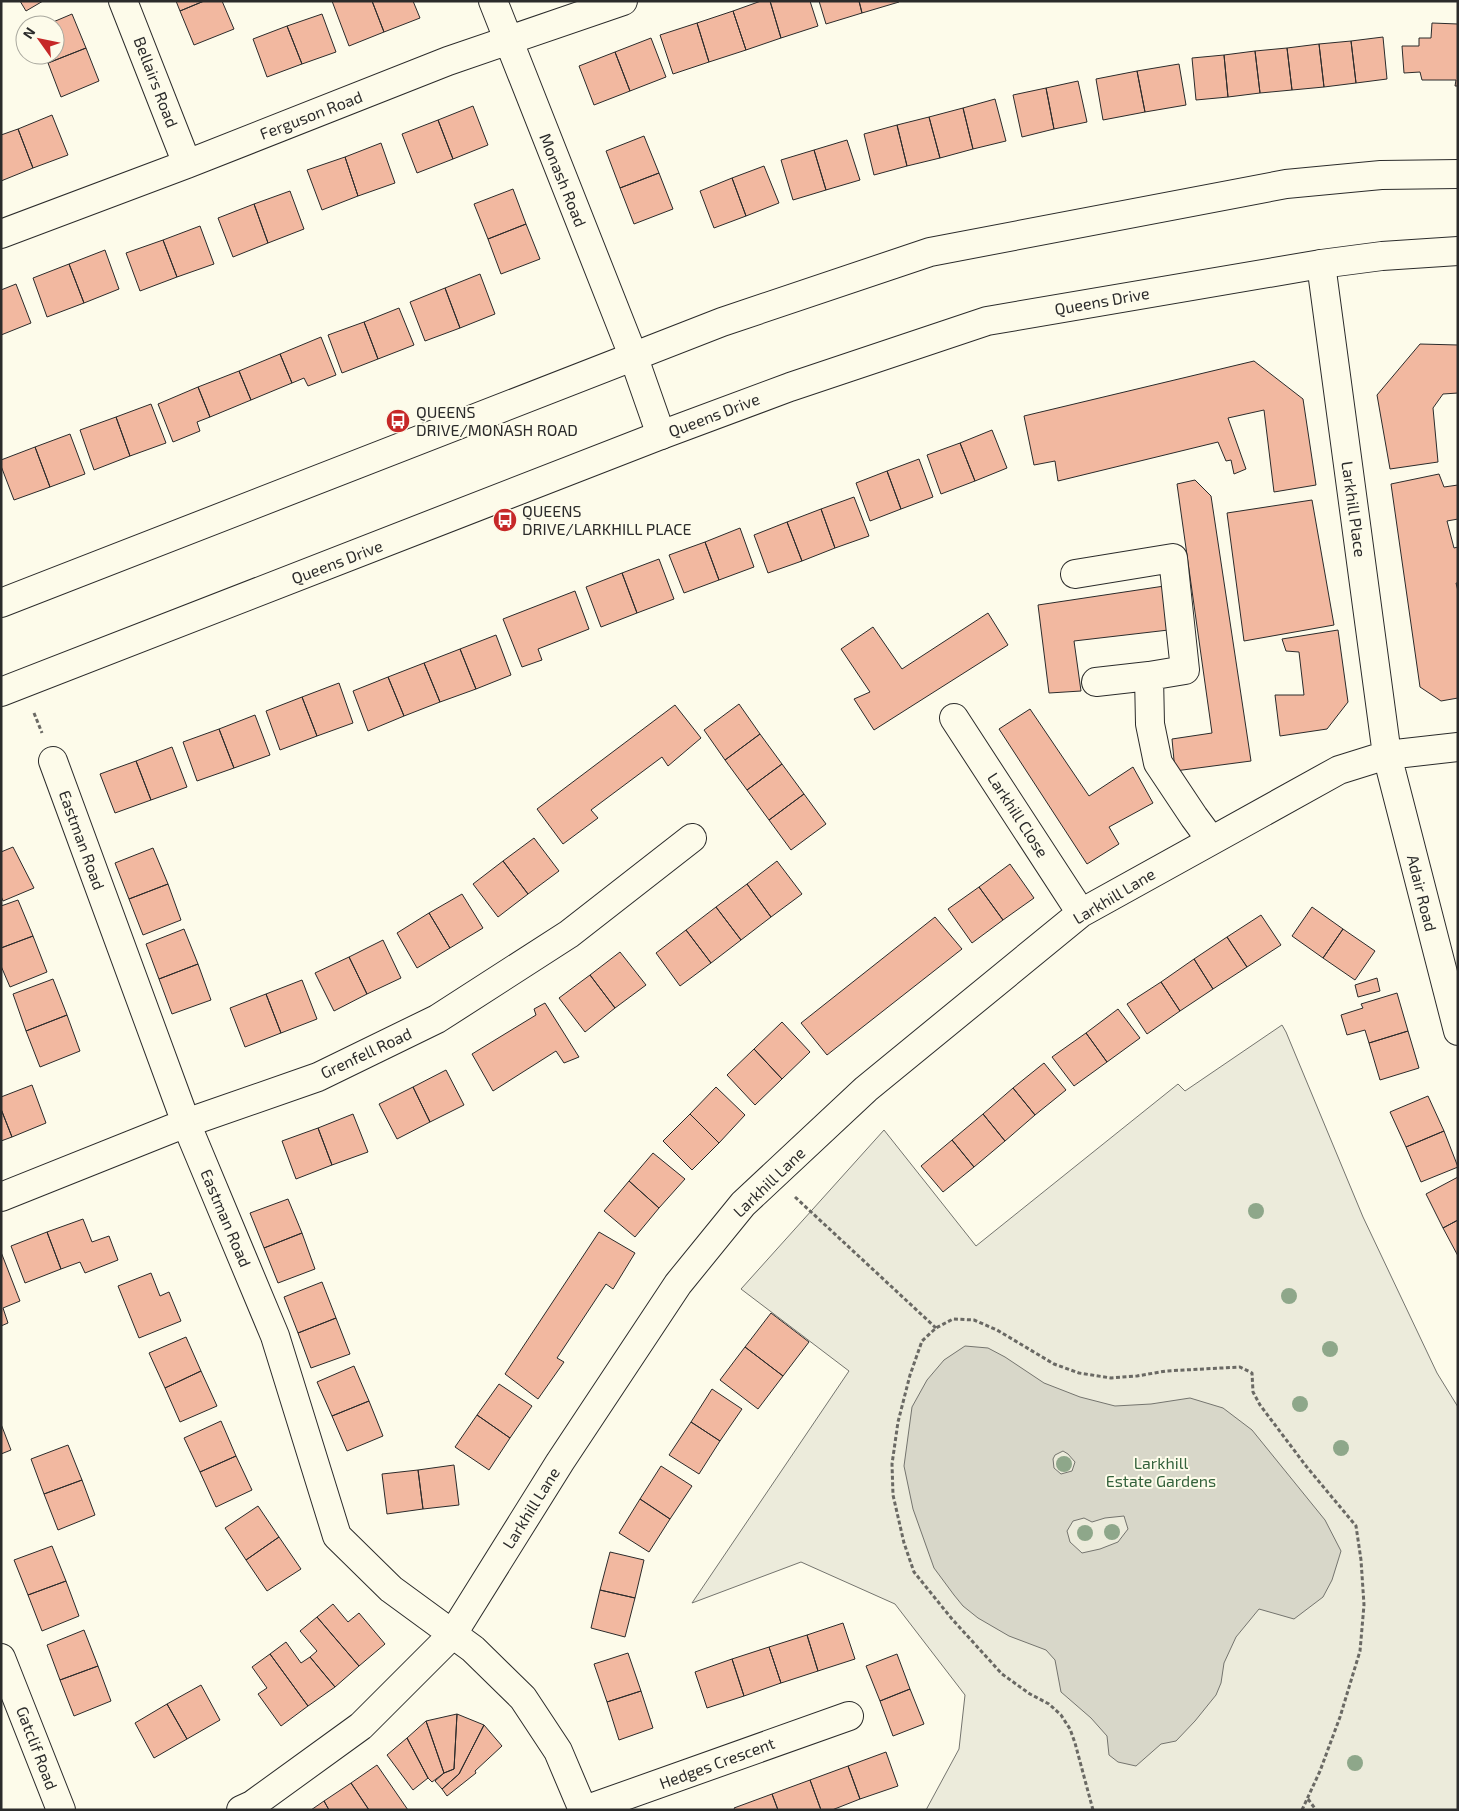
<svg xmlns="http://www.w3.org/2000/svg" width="1459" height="1811" viewBox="0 0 1459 1811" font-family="'Exo 2',sans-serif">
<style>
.green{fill:#ecebdb;stroke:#74746e}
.water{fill:#d8d7c9;stroke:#74746e;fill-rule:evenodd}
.building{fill:#f2b8a0;stroke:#2b2b2b}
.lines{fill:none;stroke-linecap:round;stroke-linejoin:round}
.minor-casing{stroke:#2b2b2b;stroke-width:30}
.highway-casing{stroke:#2b2b2b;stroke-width:30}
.path{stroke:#6a6964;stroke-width:3;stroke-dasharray:4 2.5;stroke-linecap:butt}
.minor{stroke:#fdfbea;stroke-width:28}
.highway{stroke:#fdfbea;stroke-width:28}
.tree{fill:#8ea78a}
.labels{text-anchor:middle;stroke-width:4;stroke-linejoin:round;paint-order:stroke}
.street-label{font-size:16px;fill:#2b2b2b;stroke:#fdfbea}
.poi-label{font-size:16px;fill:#2b2b2b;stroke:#fdfbea;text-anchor:start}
.park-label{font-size:16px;fill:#34623c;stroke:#fdfbea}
</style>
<rect width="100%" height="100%" fill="#fdfbea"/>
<path class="green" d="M1282,1025L1286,1032L1363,1217L1437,1373L1458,1407V1810H926L959,1749L965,1695L895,1604L801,1562L692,1603L849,1371L741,1289L884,1130L976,1246L1178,1084L1185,1091Z"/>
<path class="water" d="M965,1346L988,1348L1005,1357L1044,1383L1080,1397L1115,1406L1151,1404L1190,1398L1223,1408L1252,1430L1325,1520L1341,1551L1332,1580L1323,1597L1294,1619L1259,1609L1236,1637L1224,1663L1221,1683L1216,1695L1195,1721L1176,1741L1161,1744L1136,1766L1118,1762L1109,1755L1107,1736L1091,1718L1061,1692L1055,1660L1046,1650L1009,1636L978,1618L963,1606L954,1595L934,1568L913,1509L904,1466L912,1407L927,1380L944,1360ZM1063,1451L1068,1454L1075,1462L1072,1471L1061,1474L1054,1468L1053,1459L1055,1455ZM1124,1516L1128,1529L1118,1542L1100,1549L1082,1553L1070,1542L1067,1531L1073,1521L1084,1518L1092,1522L1105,1518Z"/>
<path class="building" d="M20,1H43L26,11Z
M176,1H204L180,11Z
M204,1H222L234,29L194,45L180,11Z
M332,1H372L384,32L349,46Z
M372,1H413L420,18L384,32Z
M761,1H770L781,38L746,50L733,11Z
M770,1H810L818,26L781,38Z
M819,1H859L862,13L826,24Z
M859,1H898L899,2L862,13Z
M733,11L746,50L709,62L697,23Z
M72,14L86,48L48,63L45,55H55V25H46Z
M322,14L336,52L302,64L287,26Z
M697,23L709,62L673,74L660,35Z
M1432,23L1458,24V86H1455L1456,80H1422L1420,72L1404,73L1402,46H1419V38H1431Z
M287,26L302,64L267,77L253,39Z
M1383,37L1387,79L1356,83L1351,41Z
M651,38L666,77L630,91L615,52Z
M1351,41L1356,83L1324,87L1319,44Z
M1319,44L1324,87L1292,90L1287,48Z
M86,48L99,81L61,97L48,63Z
M1287,48L1292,90L1260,93L1255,51Z
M1255,51L1260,93L1228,97L1224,55Z
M615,52L630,91L594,105L579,66Z
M1224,55L1228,97L1196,100L1192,58Z
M1179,64L1186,105L1145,112L1137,71Z
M1137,71L1145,112L1103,120L1096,79Z
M1078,81L1087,122L1054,129L1046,88Z
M1046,88L1054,129L1022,137L1013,95Z
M995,99L1006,141L973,149L963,108Z
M473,106L488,145L453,159L438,120Z
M963,108L973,149L940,158L929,117Z
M52,115L68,155L33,168L18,129Z
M929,117L940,158L907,166L897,125Z
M438,120L453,159L417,173L402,134Z
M897,125L907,166L874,175L864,134Z
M18,129L33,168L1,181V135Z
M644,136L659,173L620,188L606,151Z
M847,140L860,180L826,190L814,150Z
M381,143L395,183L358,196L345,157Z
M814,150L826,190L793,200L781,160Z
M345,157L358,196L322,210L307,170Z
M764,166L779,203L746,216L732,178Z
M659,173L673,209L634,224L620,188Z
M732,178L746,216L714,228L700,191Z
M513,189L526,224L488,239L474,204Z
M290,191L304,229L268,243L254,204Z
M254,204L268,243L233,257L218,218Z
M526,224L540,259L501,274L488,239Z
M200,226L214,264L177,277L163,240Z
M163,240L177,277L140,291L126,253Z
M105,250L119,289L84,303L69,264Z
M69,264L84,303L47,317L33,278Z
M480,274L495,314L460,328L445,288Z
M16,284L31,323L1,335V290Z
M445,288L460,328L425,341L410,302Z
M399,308L414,345L378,359L364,322Z
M364,322L378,359L342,373L328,335Z
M321,337L336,375L308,386L304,378L292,383L280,354Z
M1420,344L1458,345V393L1443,394L1433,408L1438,462L1390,469L1377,395Z
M280,354L292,383L251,400L239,371Z
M1254,361L1303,399L1316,485L1274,492L1264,410L1228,418L1246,469L1234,474L1231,460L1226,461L1218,442L1058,481L1055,461L1034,465L1024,416Z
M239,371L251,400L210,417L198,387Z
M198,387L210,417L197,422L200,431L173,442L158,404Z
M151,404L166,443L130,456L116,417Z
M116,417L130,456L94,470L80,430Z
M992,430L1007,468L975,481L960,443Z
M70,434L85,474L50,487L35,447Z
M960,443L975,481L941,494L927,455Z
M35,447L50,487L14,500L1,466V460Z
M919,459L933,497L901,509L887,471Z
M887,471L901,509L870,521L856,483Z
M1439,474L1444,487L1458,485V519L1447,521L1454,548L1458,547V583H1456L1458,591V698L1441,701L1420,687L1391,484Z
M1195,480L1211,496L1251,761L1175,771L1172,739L1212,733L1177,484Z
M854,497L869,536L835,548L821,509Z
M1312,500L1334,625L1244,641L1227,513Z
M821,509L835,548L802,561L787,522Z
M787,522L802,561L768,573L754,535Z
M740,528L754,567L719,580L705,542Z
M705,542L719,580L684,593L669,555Z
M659,559L674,599L637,613L622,573Z
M622,573L637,613L601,627L586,587Z
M1171,585L1177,629L1074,641L1081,691L1049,693L1038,605Z
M575,591L589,629L538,649L542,660L522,667L503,619Z
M988,613L1008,645L874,730L854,699L870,692L841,649L873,627L902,669Z
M1338,630L1348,702L1327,729L1280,736L1275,695H1304L1299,652L1286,651L1282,639Z
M496,635L511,675L476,689L460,649Z
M460,649L476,689L440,702L424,663Z
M424,663L440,702L404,716L388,677Z
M388,677L404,716L368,731L353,691Z
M339,683L353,723L317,736L302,697Z
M302,697L317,736L280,750L266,711Z
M739,704L760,734L725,760L704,730Z
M675,705L701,738L668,766L662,757L591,810L598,818L563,844L537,809Z
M1030,709L1089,796L1133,767L1153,803L1109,827L1119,844L1087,864L999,729Z
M255,715L270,755L234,768L219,729Z
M219,729L234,768L197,781L183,742Z
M760,734L782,764L747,790L725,760Z
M172,747L187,787L151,800L136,761Z
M136,761L151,800L115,813L100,774Z
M782,764L804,794L769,820L747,790Z
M804,794L826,824L791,850L769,820Z
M534,838L559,871L528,894L503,861Z
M13,847L34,888L3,901L1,896V852Z
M153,848L168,884L129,899L115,863Z
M503,861L528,894L498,917L473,884Z
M777,861L802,894L771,917L747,884Z
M1010,864L1034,898L1003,920L979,887Z
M168,884L181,920L143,935L129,899Z
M747,884L771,917L741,940L716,907Z
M979,887L1003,920L972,943L948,909Z
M462,894L483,928L450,948L429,913Z
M18,900L33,936L1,948V906Z
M716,907L741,940L711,963L686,930Z
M1312,907L1343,929L1323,958L1292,936Z
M429,913L450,948L417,968L397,933Z
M1261,915L1281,945L1247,967L1227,937Z
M935,917L962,949L827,1055L801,1023Z
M184,929L198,964L159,979L146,944Z
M1343,929L1375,951L1355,980L1323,958Z
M686,930L711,963L680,986L656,953Z
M33,936L47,972L10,987L1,966V948Z
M1227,937L1247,967L1213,989L1194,959Z
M383,940L401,978L367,994L349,957Z
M620,952L646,985L615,1008L590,975Z
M349,957L367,994L334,1011L315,973Z
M1194,959L1213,989L1180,1011L1161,982Z
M198,964L211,1000L172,1014L159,979Z
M590,975L615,1008L585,1032L559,998Z
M1377,978L1380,991L1358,997L1355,985Z
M53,979L67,1015L26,1031L13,994Z
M302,980L317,1019L281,1033L266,994Z
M1161,982L1180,1011L1147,1034L1127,1004Z
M1397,993L1408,1031L1369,1043L1365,1030L1347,1035L1341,1015L1363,1008L1361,1004Z
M266,994L281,1033L245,1047L230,1008Z
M545,1003L579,1057L564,1063L556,1051L493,1091L472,1054L536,1015L534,1009Z
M1118,1009L1140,1038L1107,1062L1086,1033Z
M67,1015L80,1051L40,1067L26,1031Z
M782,1022L810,1052L782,1079L754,1049Z
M1408,1031L1419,1068L1380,1080L1369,1043Z
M1086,1033L1107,1062L1074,1086L1052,1057Z
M754,1049L782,1079L755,1105L727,1075Z
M1044,1063L1066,1090L1035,1115L1013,1088Z
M446,1070L464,1105L430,1122L413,1087Z
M32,1085L46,1123L12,1137L1,1109V1097Z
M413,1087L430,1122L397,1139L379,1104Z
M716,1087L745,1115L719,1143L690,1114Z
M1013,1088L1035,1115L1005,1141L983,1114Z
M1428,1096L1444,1131L1406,1147L1390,1112Z
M1,1109L12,1137L1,1141Z
M353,1114L368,1152L332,1165L318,1128Z
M690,1114L719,1143L692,1170L663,1141Z
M983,1114L1005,1141L974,1167L952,1140Z
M318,1128L332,1165L296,1179L282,1141Z
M1444,1131L1458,1167L1421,1182L1406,1147Z
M952,1140L974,1167L943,1192L921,1166Z
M653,1153L685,1179L659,1208L629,1181Z
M1458,1177V1220L1443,1228L1426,1194Z
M629,1181L659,1208L635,1237L604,1211Z
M288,1199L302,1233L264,1248L250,1213Z
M83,1219L92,1242L109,1236L118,1260L85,1273L80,1262L61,1269L47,1232Z
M1458,1220V1256L1443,1228Z
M47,1232L61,1269L25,1283L11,1246Z
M599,1232L635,1253L613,1289L606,1284L557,1358L564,1362L538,1399L505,1374Z
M302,1233L315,1269L278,1283L264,1248Z
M1,1252L20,1301L3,1308L8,1323L1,1326Z
M151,1273L160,1296L169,1292L181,1321L139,1338L118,1286Z
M322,1282L336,1318L298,1333L284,1297Z
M771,1313L809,1342L783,1376L745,1347Z
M336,1318L350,1354L311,1368L298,1333Z
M186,1337L201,1371L165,1388L149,1353Z
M745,1347L783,1376L758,1409L720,1380Z
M354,1366L369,1401L332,1416L317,1382Z
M201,1371L217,1406L180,1422L165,1388Z
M499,1384L532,1406L510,1438L477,1415Z
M712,1389L742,1409L720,1441L691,1422Z
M369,1401L383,1436L347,1451L332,1416Z
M477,1415L510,1438L489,1470L455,1447Z
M221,1421L236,1456L200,1472L184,1438Z
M691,1422L720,1441L699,1474L669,1455Z
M1,1424L11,1450L1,1454Z
M68,1445L82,1480L44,1494L31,1459Z
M236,1456L252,1490L216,1507L200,1472Z
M454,1465L459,1505L423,1509L418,1470Z
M661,1466L692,1486L670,1519L640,1499Z
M418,1470L423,1509L387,1514L382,1474Z
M82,1480L95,1515L58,1530L44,1494Z
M640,1499L670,1519L649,1552L619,1533Z
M258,1506L279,1537L246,1560L225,1528Z
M279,1537L301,1569L267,1591L246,1560Z
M52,1546L66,1581L28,1595L14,1560Z
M610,1552L644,1560L635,1598L600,1590Z
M66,1581L79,1616L42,1631L28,1595Z
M600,1590L635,1598L625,1637L591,1628Z
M333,1604L348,1622L359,1613L385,1644L359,1666L317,1617Z
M317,1617L359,1666L335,1687L310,1657L317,1651L300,1631Z
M843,1623L855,1659L818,1671L807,1635Z
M84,1630L98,1666L60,1680L47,1645Z
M807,1635L818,1671L781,1683L769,1647Z
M286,1642L301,1663L310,1657L335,1687L308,1706L270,1654Z
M769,1647L781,1683L744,1696L732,1659Z
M628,1653L641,1691L607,1702L594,1664Z
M270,1654L308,1706L281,1726L258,1694L267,1688L252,1667Z
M897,1654L910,1689L880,1701L866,1666Z
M732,1659L744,1696L707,1708L695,1672Z
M98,1666L111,1701L74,1716L60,1680Z
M201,1685L220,1720L187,1739L167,1704Z
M910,1689L924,1724L893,1736L880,1701Z
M641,1691L653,1728L619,1740L607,1702Z
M167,1704L187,1739L154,1758L135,1723Z
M457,1714L484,1725L459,1774L442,1789L435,1781L444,1773L454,1769Z
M457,1714L454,1769L444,1773L426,1721Z
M426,1721L444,1773L432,1782L428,1778L407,1738Z
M484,1725L502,1746L475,1771L476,1773L447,1796L442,1789L459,1774Z
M407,1738L428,1778L413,1790L387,1755Z
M886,1752L898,1786L860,1799L848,1766Z
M377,1765L408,1810H369L351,1783Z
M848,1766L860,1799L832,1810H821L810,1780Z
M810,1780L821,1810H778L772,1794Z
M351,1783L369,1810H329L324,1801Z
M772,1794L778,1810H735L734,1808Z
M324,1801L329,1810H311Z"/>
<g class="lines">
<g class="minor-casing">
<path id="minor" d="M123,1L187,164
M493,1L634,358L661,435
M1,234L187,164L448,61L623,1
M1321,264L1387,755L1458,1031
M1075,574L1173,558L1185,670L1149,676
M1096,682L1149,676L1150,724L1158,763L1194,817L1211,840
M954,718L1081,913
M53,761L186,1123L275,1336L337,1536L391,1589L473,1649L523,1698L558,1751L583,1810
M1,1197L186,1123L318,1077L437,1019L569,934L692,838
M1,1658L61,1810
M241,1810L252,1805L361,1726L452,1635L560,1462L678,1284L743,1204L866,1089L1081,913L1339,770L1387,755L1458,747
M585,1810L849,1716"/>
</g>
<g class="highway-casing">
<path id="highway" d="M1,603L722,322L930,252L1286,184L1381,175L1458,174
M1,692L661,435L790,387L987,321L1321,264L1382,256L1458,251"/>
</g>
<path class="path" d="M34,713L42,733
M795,1197L936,1328
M1308,1799L1316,1810
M1093,1810L1075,1743L1070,1729L1061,1715L1049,1704L1030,1694L1002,1674L952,1619L914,1572L904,1543L893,1495L892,1464L898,1422L910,1375L922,1341L936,1328L953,1319L974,1320L997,1330L1054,1364L1079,1373L1111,1378L1137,1376L1166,1371L1240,1367L1252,1373L1253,1392L1260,1405L1306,1466L1356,1526L1361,1560L1364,1605L1360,1651L1340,1717L1320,1771L1302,1810"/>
<use href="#minor" class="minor"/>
<use href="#highway" class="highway"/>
</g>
<g class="tree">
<circle cx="1256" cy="1211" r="8"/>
<circle cx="1289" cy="1296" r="8"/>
<circle cx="1330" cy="1349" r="8"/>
<circle cx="1300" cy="1404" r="8"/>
<circle cx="1341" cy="1448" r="8"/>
<circle cx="1064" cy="1464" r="8"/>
<circle cx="1112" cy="1532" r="8"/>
<circle cx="1085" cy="1533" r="8"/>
<circle cx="1355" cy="1763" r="8"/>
</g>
<defs>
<g id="bus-disc" transform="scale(1.25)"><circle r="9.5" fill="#c62828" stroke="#fdfbea"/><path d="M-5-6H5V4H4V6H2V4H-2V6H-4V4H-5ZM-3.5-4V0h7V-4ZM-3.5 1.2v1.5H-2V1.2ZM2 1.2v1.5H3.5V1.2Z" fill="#fff"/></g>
</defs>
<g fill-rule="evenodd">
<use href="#bus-disc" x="398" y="421"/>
<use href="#bus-disc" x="505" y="520"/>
</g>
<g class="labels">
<g class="street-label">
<text transform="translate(156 82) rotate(69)" y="6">Bellairs Road</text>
<text transform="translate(311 115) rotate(-21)" y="6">Ferguson Road</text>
<text transform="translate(563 180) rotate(68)" y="6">Monash Road</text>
<text transform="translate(1102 301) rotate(-10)" y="6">Queens Drive</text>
<text transform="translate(714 415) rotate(-21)" y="6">Queens Drive</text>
<text transform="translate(1354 509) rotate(82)" y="6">Larkhill Place</text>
<text transform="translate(337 562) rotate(-21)" y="6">Queens Drive</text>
<text transform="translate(1018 815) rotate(57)" y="6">Larkhill Close</text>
<text transform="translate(82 840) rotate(70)" y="6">Eastman Road</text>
<text transform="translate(1422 893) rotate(76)" y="6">Adair Road</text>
<text transform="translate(1114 896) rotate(-31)" y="6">Larkhill Lane</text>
<text transform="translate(366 1053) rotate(-25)" y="6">Grenfell Road</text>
<text transform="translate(769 1182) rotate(-44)" y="6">Larkhill Lane</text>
<text transform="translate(226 1218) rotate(67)" y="6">Eastman Road</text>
<text transform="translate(531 1508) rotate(-58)" y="6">Larkhill Lane</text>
<text transform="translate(37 1748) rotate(69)" y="6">Gatclif Road</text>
<text transform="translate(717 1763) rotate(-20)" y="6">Hedges Crescent</text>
</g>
<g class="poi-label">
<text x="416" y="418">QUEENS<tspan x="416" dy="18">DRIVE/MONASH ROAD</tspan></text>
<text x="522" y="517">QUEENS<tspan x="522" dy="18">DRIVE/LARKHILL PLACE</tspan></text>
</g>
<g class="park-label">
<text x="1161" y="1469">Larkhill<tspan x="1161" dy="18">Estate Gardens</tspan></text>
</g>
</g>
<rect width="1459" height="1811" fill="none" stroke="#2b2b2b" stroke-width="5"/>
<g transform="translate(40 40) rotate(303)"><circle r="24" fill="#fdfbea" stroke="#a9a89e"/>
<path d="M0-4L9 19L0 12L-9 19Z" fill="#c62828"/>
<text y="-8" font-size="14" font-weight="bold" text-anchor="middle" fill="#2b2b2b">N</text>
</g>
</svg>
